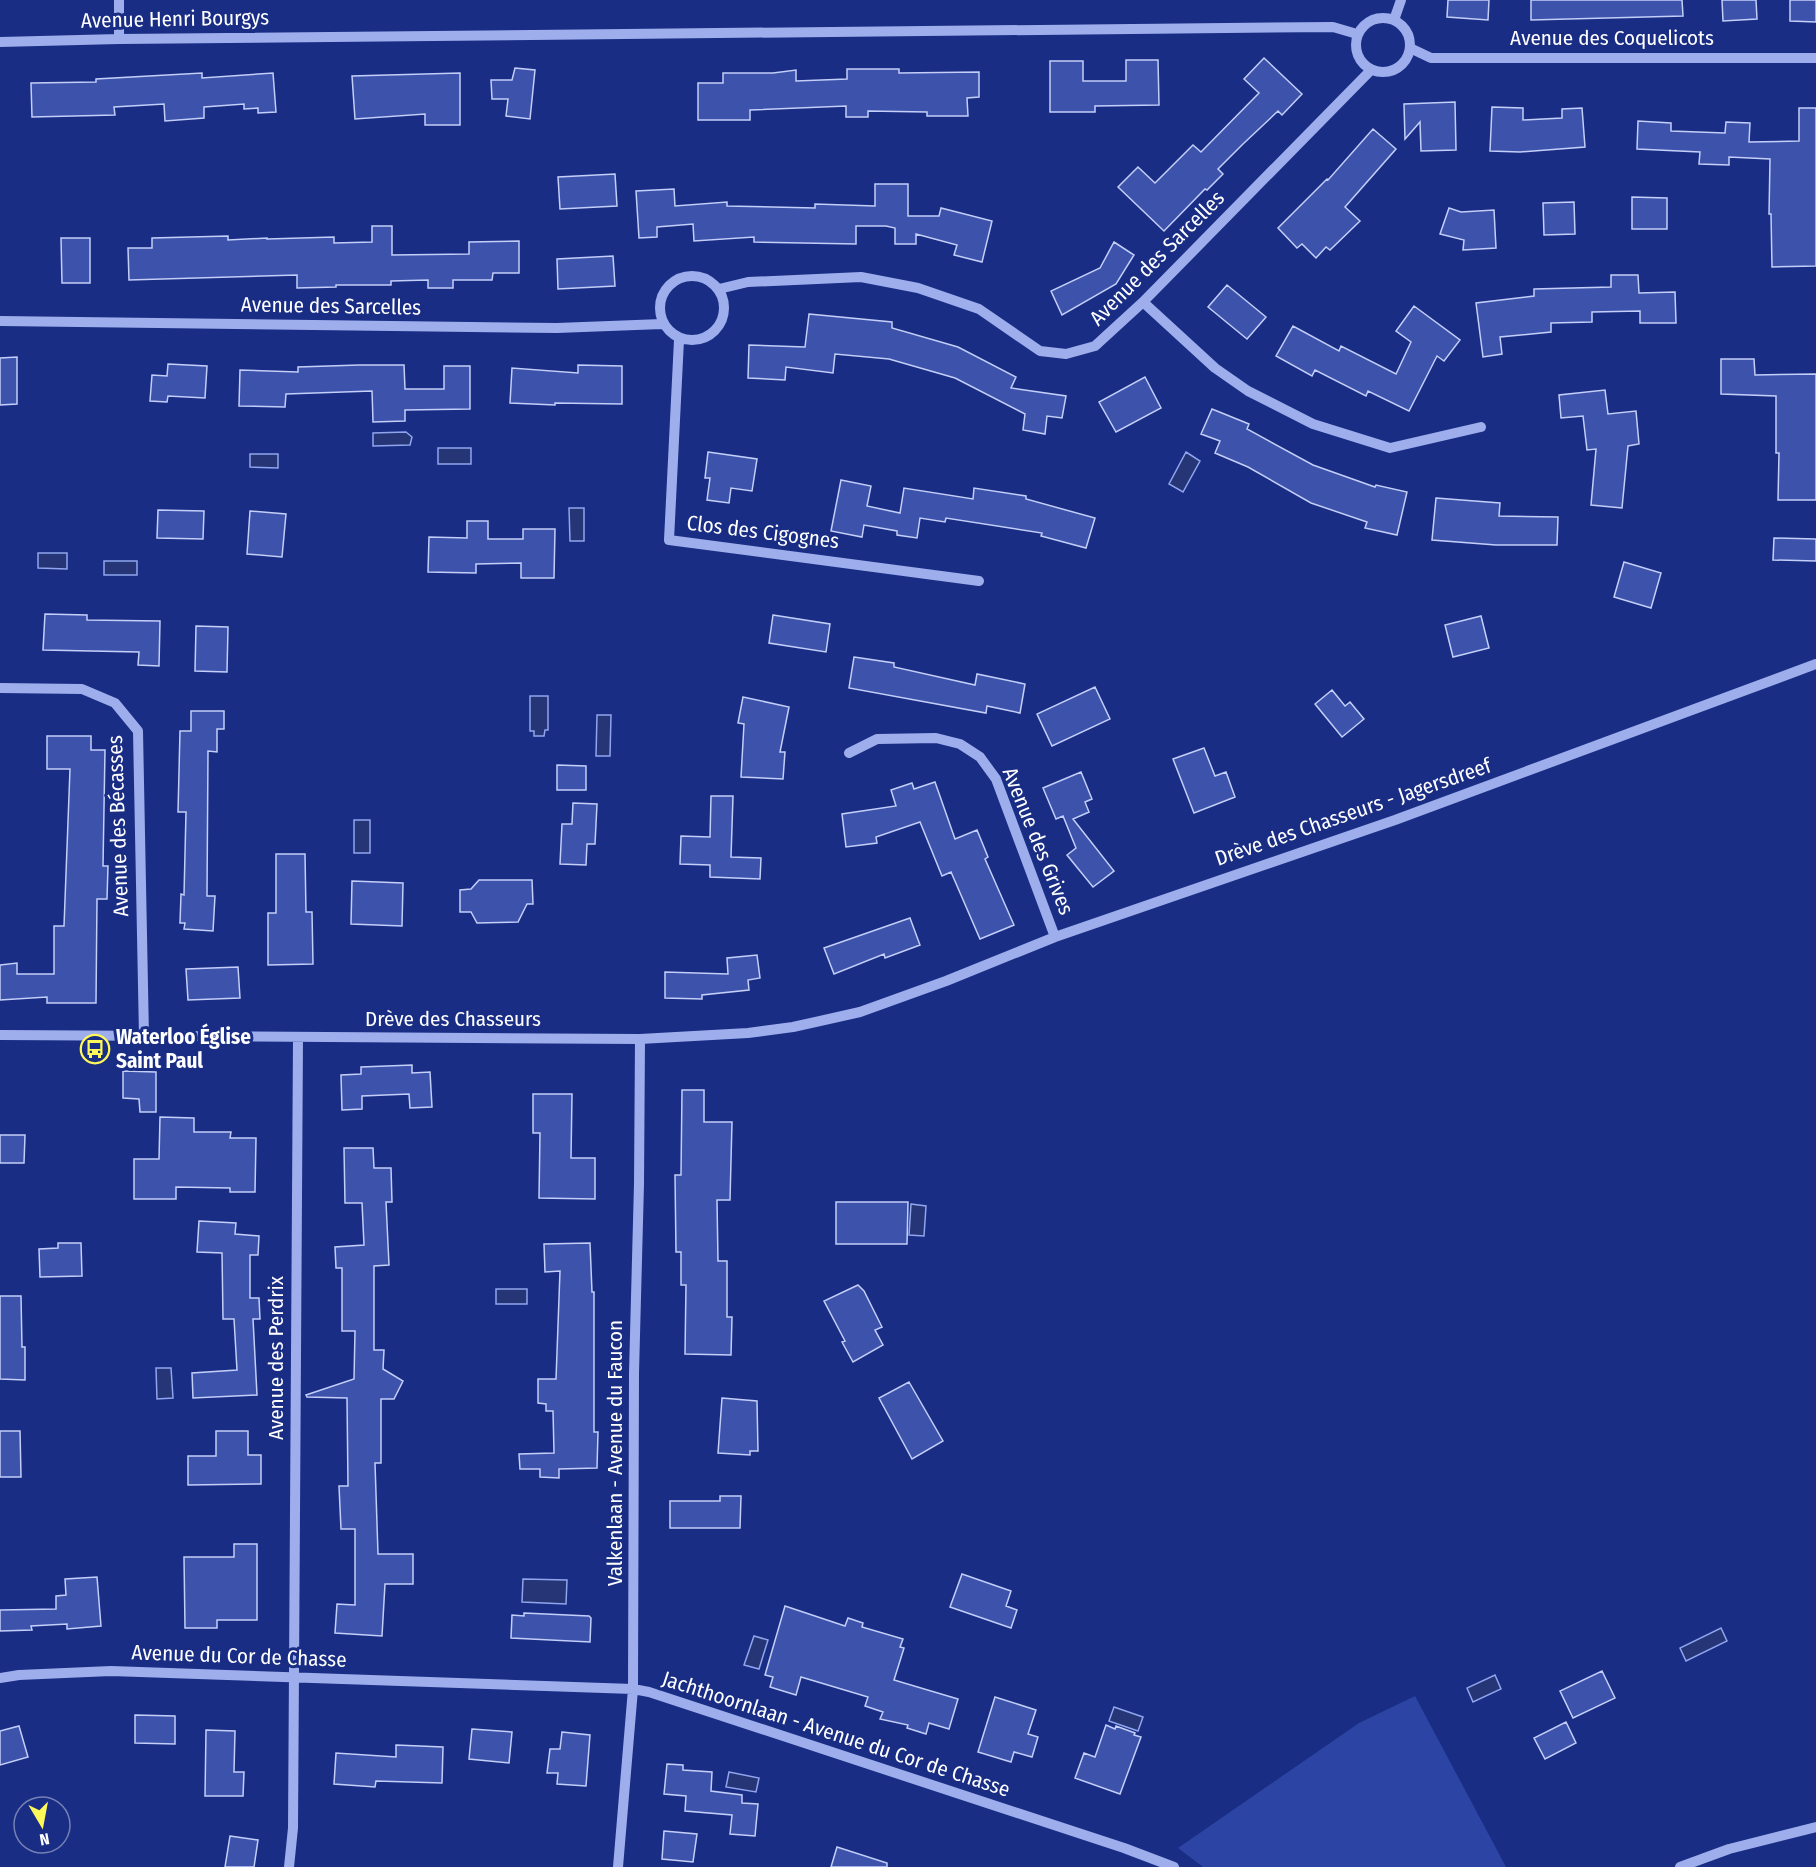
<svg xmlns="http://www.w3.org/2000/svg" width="1816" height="1867" viewBox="0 0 1816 1867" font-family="'Fira Sans Condensed',sans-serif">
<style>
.green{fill:#2c44a3}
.water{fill:#253576;stroke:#90a5ee;stroke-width:1.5}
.building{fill:#3d53ab;stroke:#c3cef9;stroke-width:1.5}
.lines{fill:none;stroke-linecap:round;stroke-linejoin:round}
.minor{stroke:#9eaeec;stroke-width:10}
.labels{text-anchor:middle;stroke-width:6;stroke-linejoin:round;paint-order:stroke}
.street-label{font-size:21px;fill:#fff;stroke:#192d84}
.poi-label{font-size:21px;font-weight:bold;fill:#fff;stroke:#192d84;text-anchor:start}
</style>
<rect width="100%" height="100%" fill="#192d84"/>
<path class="green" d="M1415,1696L1506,1867H1203L1178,1848L1359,1723Z"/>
<path class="water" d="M406,432L412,437L410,445L373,446V433Z
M438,448H471V464H438Z
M1186,452L1200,461L1183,492L1169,484Z
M250,454H278V468L250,467Z
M569,508H584V541H570Z
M38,553H67V569L38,568Z
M104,561H137V575H104Z
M530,696H548V730H545L544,736H534V731H530Z
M597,715H611L610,756H596Z
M354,820H370V853H354Z
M911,1204L926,1206L924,1236L909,1235Z
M496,1289H527V1304H496Z
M156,1368H171L173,1398L157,1399Z
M523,1579L567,1580L566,1604L522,1602Z
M1721,1628L1727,1641L1686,1661L1680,1648Z
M754,1636L768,1640L759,1669L744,1665Z
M1495,1675L1501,1689L1473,1702L1467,1688Z
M1114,1707L1143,1717L1138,1731L1109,1721Z
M729,1772L759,1778L756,1792L726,1787Z"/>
<path class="building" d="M1448,0H1489L1488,20L1447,17Z
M1531,0H1682L1683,16L1531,20Z
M1722,0H1756L1757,19L1723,21Z
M1790,0H1816V22L1790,21Z
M1264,58L1302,94L1282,115L1278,111L1243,144L1218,169L1223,174L1207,190L1205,189L1164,231L1118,187L1138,167L1155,183L1193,145L1201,152L1259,93L1244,79Z
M1126,60H1158L1159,105L1095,106V112H1050V61H1083V81H1126Z
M515,68L535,70L530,119L506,116L508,99H492L491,80H512Z
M847,69H899V73L979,72V97L967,98L968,116H927V112L868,111V117H846V106L750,110V120H698V83H723V73H773L796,70V81L847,79Z
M202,73V78L273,73L276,112L258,113V108L244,109V104L204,107V118L165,121L164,104L114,107L115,115L32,117L31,83L96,82V79Z
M460,73V125H425V114L355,119L352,76Z
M1455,102L1456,150L1421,151L1420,122L1405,139L1404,104Z
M1492,107L1523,108V120L1562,118V109L1582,108L1585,147L1520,152L1490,151Z
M1799,108H1816V266L1772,267L1771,214H1769L1770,159L1729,157V165L1699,164L1700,152L1637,149L1638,121L1671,123V131L1725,133L1726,122L1750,123L1749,142L1799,141Z
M1373,129L1396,149L1345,207L1360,221L1330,250L1326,247L1316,258L1302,244L1297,248L1278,228L1327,179L1328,180Z
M615,174L617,206L560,209L558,177Z
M875,184H908V216H939L941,208L992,221L982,262L954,255L957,245L916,234V244H895V228L886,226H856V244L754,242V237L694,241L693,224L657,227V237L639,238L636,191L674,189L675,206L727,202V206L815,208V204L875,206Z
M1632,197L1667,198V229H1632Z
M1574,202L1575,234L1544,235L1543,203Z
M1449,208L1461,212L1494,210L1496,248L1463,250L1464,240L1440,234Z
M372,226H392V255L469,254V242L519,241V273H493L492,280H453V288H428V280L391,281V285H336V287L297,288V275L129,280L128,248H152V238L228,236V240L267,238V239L334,237V243L372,242Z
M61,238H90V283H62Z
M1114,242L1134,255L1116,284L1062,315L1051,291L1100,268Z
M613,256L615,286L558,289L557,259Z
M1611,275H1638L1639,293L1675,292L1676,323H1640V311L1592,312V322L1551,323V332L1500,337L1502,354L1483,357L1476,303L1534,296V289L1611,287Z
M1227,285L1266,317L1247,339L1208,307Z
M1414,306L1460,340L1444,361L1437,356L1409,411L1368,391L1366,396L1315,370L1312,376L1276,356L1293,326L1339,351L1341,346L1396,374L1411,342L1396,331Z
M809,314L892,322V328L958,347L1016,377L1011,388L1066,396L1062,418L1047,416L1045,434L1023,430L1025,414L955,378L889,359L835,354L833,373L786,367L785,380L748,378L749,345L805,347Z
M17,357V404L0,405V358Z
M1721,359H1754L1755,375L1816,374V500H1778L1779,453H1776V396L1721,394Z
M168,364L207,366L205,398L168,396L167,402L150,401L152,375L167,376Z
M359,365H404L405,389H444V366H470V409L405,410V421L373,422L372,391L286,394L285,407L239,406L240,370L298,372V367Z
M578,365L622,366V404L555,403V405L510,403L512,368L578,373Z
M1145,377L1161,408L1116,432L1099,402Z
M1605,390L1608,414L1636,411L1639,444L1628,446L1622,508L1591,505L1596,449L1587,450L1583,416L1561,418L1559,395Z
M1212,409L1249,424L1247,429L1313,465L1375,487L1376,485L1407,492L1397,535L1365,528L1367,522L1311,503L1248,467L1215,453L1220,441L1201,434Z
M708,452L757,459L752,491L731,488L729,503L707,500L710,478H705Z
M841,480L871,486L867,506L900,513L904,488L973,499L974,488L1026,496V499L1095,518L1086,548L1041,536L1042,533L946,518L945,522L920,518L917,538L897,535V531L864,525L862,537L831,531Z
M1436,498L1500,503L1499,516L1558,517L1557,545H1496L1432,540Z
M158,510L204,511L203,539L157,538Z
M250,511L286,514L282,557L247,554Z
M467,521H488V539H523V529H555L554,578H521V563L476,564V573L428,572L429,537L467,538Z
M1774,538L1816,539V561L1773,560Z
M1624,562L1661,573L1651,608L1614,597Z
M45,614L87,615V620L160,621L159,666L138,665L139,652L43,650Z
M773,615L830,624L826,652L769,643Z
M1481,616L1489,648L1453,657L1445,625Z
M196,626L228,627L227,672L195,671Z
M854,657L894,663V667L975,685L977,674L1025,684L1020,713L987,706L986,713L849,688Z
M1095,687L1110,719L1052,746L1037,714Z
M1332,690L1345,706L1350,702L1364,719L1342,737L1315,704Z
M743,697L789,707L780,752H785L783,779L741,777L744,724L738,723Z
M191,711H224V729H217V752L208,751L207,896H215L213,931L184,929L185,923H180L181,894L184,895L186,812H178L180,731H191Z
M47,736H91V750H105L103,866H108L107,899H97L96,1003H47V997L0,1000V965L17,963V974H54V926H64L70,769H47Z
M1204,748L1215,776L1226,772L1235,797L1194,813L1173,759Z
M557,765L586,766V790H557Z
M1081,772L1092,799L1085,802L1089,812L1073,819L1114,871L1093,887L1067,855L1076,848L1063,816L1056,819L1043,788Z
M935,782L955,839L977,830L988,857L985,859L1014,925L980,939L951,872L942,876L920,822L876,837L877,843L846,847L842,814L896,806L891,790L912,783L914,789Z
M711,796H733L731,857L761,858L760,879L710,877V865L680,864L681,836L710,837Z
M573,803L597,804L595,844H587L586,865L560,864L562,824H572Z
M276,854H305L306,912H312L313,964L268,965V913H276Z
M479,880H532L533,904H527L518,922L477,923L471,912H460V890L471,889Z
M352,881L403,883L402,926L351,924Z
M910,918L920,945L885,958L884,954L834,974L824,948Z
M757,955L760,978L748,980L749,990L702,995V999L665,998V972L728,974L727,958Z
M238,967L240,998L188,1000L186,969Z
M412,1065V1073L430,1072L432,1107L410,1108L409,1094L362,1096V1109L342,1110L341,1075L361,1074V1067Z
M123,1071L156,1072V1112H140L139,1099L123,1098Z
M682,1090H704V1122H732L730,1200H717L718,1261H727V1317H732L731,1355L685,1354L686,1285H681V1252H676L675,1175H681Z
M533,1094H572L571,1158H595V1199L539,1198L540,1133H533Z
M160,1117L194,1118V1132H231L230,1138H256L255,1192H230V1188L176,1187V1199H134V1159H159Z
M0,1135H25L24,1163H0Z
M344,1148H373L374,1168H391L392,1202H386L389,1265L374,1266V1350H384L383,1369L403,1381L394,1399H381V1463H375L378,1554H413V1584H385L382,1636L335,1633L337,1604L355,1605V1529H341L339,1486H348L347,1398L307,1397L306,1395L354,1379L355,1331H342V1268H336L335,1247L364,1245L362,1203H345Z
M836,1202H908L907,1244H836Z
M199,1221L236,1223L235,1234L259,1236L258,1255H250V1298H259L260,1319H253L257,1395L193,1398L192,1373L237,1370L234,1319H223L222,1253L197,1252Z
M58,1243H81L82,1276L40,1277L39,1249L58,1248Z
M590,1243L592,1292H594V1432H598L597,1468L559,1469V1478L540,1477V1469H520L519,1454L554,1453L553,1411H546V1404L538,1403V1379H556L560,1271L545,1272L544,1244Z
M858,1285L864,1291L882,1327L875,1330L883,1345L853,1362L842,1342L845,1341L824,1301Z
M0,1296H21L22,1347H25V1380L0,1379Z
M909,1382L943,1441L912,1459L879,1398Z
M722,1398L757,1401L758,1451H750V1455L718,1453Z
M0,1431H20L21,1477H0Z
M216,1431H248V1455H261V1484L188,1485V1456H216Z
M720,1496H741L740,1528H670V1501H720Z
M234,1544H257V1620H217V1628H185L184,1557H234Z
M962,1574L1011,1591L1006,1606L1017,1610L1011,1628L950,1607Z
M97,1577L101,1626L67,1629V1624L31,1626L32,1630L0,1631V1610L56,1609V1596L66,1595L65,1579Z
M785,1606L845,1626L848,1618L863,1623L862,1627L903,1639L900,1647L904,1648L894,1680L958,1699L949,1729L929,1723L926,1734L907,1728L908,1725L880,1719L883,1712L865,1706L868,1697L801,1677L796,1695L770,1687L773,1677L765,1675Z
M524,1613L589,1616L591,1618L590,1642L511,1638L512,1615L524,1616Z
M1602,1671L1615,1698L1573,1718L1560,1691Z
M995,1697L1036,1710L1028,1734L1038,1737L1032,1757L1014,1752L1011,1762L978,1752Z
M135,1715L175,1716V1744L135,1743Z
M1566,1722L1576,1743L1545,1759L1534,1738Z
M1106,1725L1115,1729L1116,1726L1135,1733L1134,1735L1141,1737L1120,1794L1075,1778L1084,1753L1095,1757Z
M19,1726L28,1757L0,1765V1731Z
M472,1729L512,1732L509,1763L469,1759Z
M206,1730L235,1731L234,1772H244L243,1796H205Z
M562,1732L590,1735L586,1786L557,1784L558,1773H547L550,1749H560Z
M396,1745L443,1747L442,1783L376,1781L375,1787L334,1784L336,1753L396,1757Z
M667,1764L683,1765V1770L712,1772L711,1791L742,1795V1803L758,1804L755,1836L730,1834L732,1815L685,1811L686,1796L664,1794Z
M664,1831L697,1834L693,1862L662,1859Z
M230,1836L258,1840L254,1867H225Z
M837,1847L887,1863V1867H831Z"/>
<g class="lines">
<path class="minor" d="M1356 45a27 27 0 1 1 54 0a27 27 0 1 1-54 0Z
M1394,20L1401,0
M119,39V0
M0,42L119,39L1333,27L1357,34
M1410,48L1431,58H1816
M660 308a32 32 0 1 1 64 0a32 32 0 1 1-64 0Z
M719,289L748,282L861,277L918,288L979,309L1040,351L1066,354L1095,346L1143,302L1371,70
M1143,302L1215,368L1248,391L1313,424L1390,448L1481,427
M0,321L557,328L662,324
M679,340L669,540L979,581
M0,688L82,689L115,703L138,731L144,1037
M849,753L877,739L936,738L960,744L980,757L996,779L1055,937
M0,1035L640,1039L748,1033L793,1027L860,1012L946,981L1055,937L1395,820L1816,664
M0,1678L19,1675L111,1671L633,1689L649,1692L1124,1848L1174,1867
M289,1867L293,1828L298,1038
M618,1867L633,1689L634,1373L639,1184L640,1039
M1680,1867L1729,1849L1816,1827"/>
</g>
<defs>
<g id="bus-ring" transform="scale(1.5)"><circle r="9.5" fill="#192d84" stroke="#fff859" stroke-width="1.5"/><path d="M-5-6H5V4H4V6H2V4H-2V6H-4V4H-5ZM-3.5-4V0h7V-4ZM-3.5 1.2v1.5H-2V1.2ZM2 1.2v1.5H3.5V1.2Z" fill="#fff859"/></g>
</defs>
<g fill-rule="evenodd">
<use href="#bus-ring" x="95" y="1049"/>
</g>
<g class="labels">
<g class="street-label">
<text transform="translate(175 19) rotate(-1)" y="7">Avenue Henri Bourgys</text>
<text x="1612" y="45">Avenue des Coquelicots</text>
<text transform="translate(1157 258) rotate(-45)" y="7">Avenue des Sarcelles</text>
<text transform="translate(331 306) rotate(1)" y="7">Avenue des Sarcelles</text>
<text transform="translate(763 532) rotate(7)" y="7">Clos des Cigognes</text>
<text transform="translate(1353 812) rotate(-19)" y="7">Drève des Chasseurs - Jagersdreef</text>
<text transform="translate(118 826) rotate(-92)" y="7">Avenue des Bécasses</text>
<text transform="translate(1038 841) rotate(68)" y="7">Avenue des Grives</text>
<text x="453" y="1026">Drève des Chasseurs</text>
<text transform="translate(276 1358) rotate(-90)" y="7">Avenue des Perdrix</text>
<text transform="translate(615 1453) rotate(-90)" y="7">Valkenlaan - Avenue du Faucon</text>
<text transform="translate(239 1656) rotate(2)" y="7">Avenue du Cor de Chasse</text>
<text transform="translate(836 1734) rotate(18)" y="7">Jachthoornlaan - Avenue du Cor de Chasse</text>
</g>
<g class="poi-label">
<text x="116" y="1044">Waterloo Église<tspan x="116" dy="24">Saint Paul</tspan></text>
</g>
</g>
<g transform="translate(42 1825) rotate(170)"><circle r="28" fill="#192d84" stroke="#7581b5" stroke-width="1.5"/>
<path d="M0-4.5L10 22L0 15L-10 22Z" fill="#fff859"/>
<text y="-9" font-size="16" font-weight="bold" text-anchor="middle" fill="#ffffff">N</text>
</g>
</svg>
